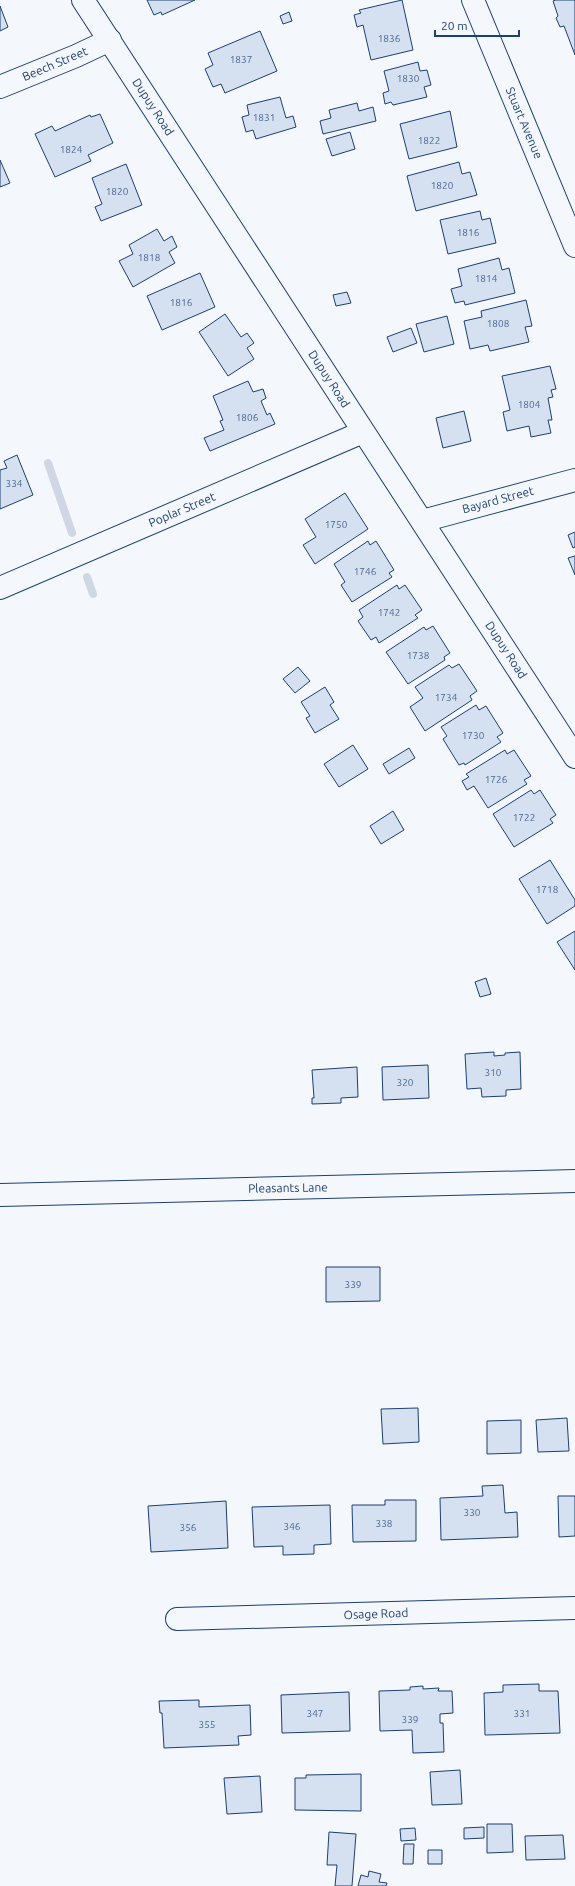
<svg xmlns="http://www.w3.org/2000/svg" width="575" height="1886" viewBox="0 0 575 1886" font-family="Ubuntu,sans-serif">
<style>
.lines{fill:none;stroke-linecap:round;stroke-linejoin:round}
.stream{stroke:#cfd7e4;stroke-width:8}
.building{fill:#d5e0f0;stroke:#1d3f73}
.minor-casing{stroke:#1d3f73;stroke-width:24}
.tertiary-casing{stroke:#1d3f73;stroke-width:24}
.minor{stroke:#f4f7fb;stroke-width:22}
.tertiary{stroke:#f4f7fb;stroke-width:22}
.labels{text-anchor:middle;stroke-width:3;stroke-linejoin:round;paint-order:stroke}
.number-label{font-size:10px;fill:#4b6792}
.street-label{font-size:12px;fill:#1d3f73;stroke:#f4f7fb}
</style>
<rect width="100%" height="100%" fill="#f4f7fb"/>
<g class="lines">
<path class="stream" d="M48,463L72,533
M87,577L93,594"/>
</g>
<path class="building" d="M147,0H195L162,15L161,12L154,15Z
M402,0L413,50L371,60L363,25L357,27L354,15L361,13L359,10Z
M556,0H575V55L564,26L560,27L556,18L558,16L553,1Z
M0,6L8,27L0,31Z
M289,12L292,21L283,24L280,16Z
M260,31L277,71L225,93L221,84L213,87L205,69L213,65L208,53Z
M418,62L420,71L427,70L431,85L424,87L427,97L393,105L391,102L385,104L383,93L389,91L384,71Z
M280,97L286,118L293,116L296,127L256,139L253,130L246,132L242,117L249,115L247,105Z
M357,103L359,111L373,107L376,121L323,134L320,121L331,118L329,110Z
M450,111L457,147L409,159L400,124Z
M100,114L113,143L88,155L91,161L55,177L35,134L52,126L55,131L90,115L91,117Z
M350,132L355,149L332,156L326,139Z
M0,160L10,183L0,187Z
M459,162L462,174L470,172L477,195L416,211L407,176Z
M126,164L142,205L101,221L95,207L102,204L92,178Z
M480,211L482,220L490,218L496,243L448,254L440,220Z
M157,229L164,241L172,236L177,247L169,252L175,263L133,287L119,261L133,254L129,245Z
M499,258L502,270L509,268L515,293L465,305L464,301L455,303L451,289L462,286L458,269Z
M200,273L215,307L162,330L147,296Z
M347,292L351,303L336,306L333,295Z
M526,300L532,326L525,327L529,342L490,351L488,345L470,349L464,321L482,317L481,311Z
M225,314L241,337L247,333L254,343L247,348L254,359L228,376L199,332Z
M447,316L454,344L424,352L416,324Z
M411,328L417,343L393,352L387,337Z
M550,366L556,389L551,390L553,397L548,398L552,420H548L551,433L531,437L529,426L507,431L503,412L510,410L502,376Z
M248,381L253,392L263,389L266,398L261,401L267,415L270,413L275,424L210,451L204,438L224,430L220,421L223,420L213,396Z
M464,411L471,441L443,448L436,418Z
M17,455L33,495L0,509V470L7,468L4,461Z
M345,493L368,529L315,564L303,545L316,537L305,519Z
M575,532V547L573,548L568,535Z
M368,541L370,545L376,541L394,570L389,573L392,577L352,602L341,585L345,582L334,564Z
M575,556V575L568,558Z
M397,585L399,589L405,585L422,610L415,615L418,618L379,643L376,637L371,640L358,621L363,617L359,610Z
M433,626L450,653L444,657L445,660L408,684L386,652L424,627L426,630Z
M459,664L477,691L470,696L472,700L425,731L410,707L423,698L415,687L449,665L452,668Z
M298,667L310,681L295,693L283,679Z
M325,687L334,702L330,705L339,719L315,733L306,718L310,716L301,702Z
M476,705L479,710L486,706L503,733L497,737L501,742L465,765L464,763L459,765L443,739L447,736L441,727Z
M353,745L368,769L339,787L324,764Z
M409,748L415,758L389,774L383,764Z
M505,750L507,754L514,750L531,776L524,780L527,784L488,808L474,786L467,790L462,781L469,777L466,774Z
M531,790L534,794L540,790L556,815L550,819L553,823L514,847L493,814Z
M393,811L404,830L381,844L370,826Z
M550,860L575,900V906L547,924L519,879Z
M575,931V970L557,942Z
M486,978L491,994L480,997L475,982Z
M494,1052V1056L505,1055V1053L520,1052L521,1089L506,1090V1096L482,1097L481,1088L467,1089L465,1054Z
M428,1065L429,1098L383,1100L382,1067Z
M357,1067L358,1097L341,1098V1103L312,1104V1098H314L312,1070Z
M326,1267H380V1301L326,1302Z
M418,1408L419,1442L383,1444L381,1409Z
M567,1418L569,1451L538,1452L536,1420Z
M521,1420V1453L487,1454V1421Z
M503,1485L505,1513L517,1512L518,1537L441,1540L440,1498L483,1496L482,1486Z
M558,1496H575V1536L559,1537Z
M385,1500H416V1541L353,1542L352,1505H385Z
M226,1501L228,1548L151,1552L148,1506Z
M330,1505L331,1544L314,1545V1554L283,1555V1546L254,1547L252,1507Z
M539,1684V1691H558L560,1733L485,1735L484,1693L503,1692V1685Z
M423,1686V1689L439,1688L438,1691H452L453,1713L440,1714V1723H443L444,1752L413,1753L412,1730L380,1731L379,1691L410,1690V1687Z
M349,1692L350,1731L282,1733L281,1695Z
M199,1700V1707L250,1705L251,1735L238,1736L239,1745L164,1748L162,1713H160L159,1701Z
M460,1770L462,1804L432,1805L430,1772Z
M361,1774V1811L295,1810V1778H306V1775Z
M260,1776L262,1812L227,1814L224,1778Z
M487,1824H512L513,1852L487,1853Z
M484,1827V1838L464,1839V1828Z
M415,1828L416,1840L401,1841L400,1829Z
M329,1832L356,1834L352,1886H335L337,1865H327Z
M563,1835L565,1859L526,1860L525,1836Z
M404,1844H414L413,1864H403Z
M428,1850H442V1864H428Z
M369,1871L381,1874L379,1882L387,1883L386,1886H358L361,1875L368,1877Z"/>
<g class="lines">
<g class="minor-casing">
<path id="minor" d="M473,0L575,246
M0,87L76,56L110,40
M422,521L575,480
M0,588L363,432
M0,1195L575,1181
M177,1619L575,1608"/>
</g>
<g class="tertiary-casing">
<path id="tertiary" d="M83,0L575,757"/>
</g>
<use href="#minor" class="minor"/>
<use href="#tertiary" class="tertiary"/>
</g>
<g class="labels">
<g class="number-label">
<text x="389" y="42">1836</text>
<text x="241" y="63">1837</text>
<text x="408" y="82">1830</text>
<text x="264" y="121">1831</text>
<text x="429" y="144">1822</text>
<text x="71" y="153">1824</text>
<text x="442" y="189">1820</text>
<text x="117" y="195">1820</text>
<text x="468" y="236">1816</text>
<text x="149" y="261">1818</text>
<text x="486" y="282">1814</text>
<text x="181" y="306">1816</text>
<text x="498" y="327">1808</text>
<text x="529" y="408">1804</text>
<text x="247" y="421">1806</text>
<text x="14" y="487">334</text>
<text x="336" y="528">1750</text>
<text x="365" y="575">1746</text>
<text x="389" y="616">1742</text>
<text x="418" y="659">1738</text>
<text x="446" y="701">1734</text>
<text x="473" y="739">1730</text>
<text x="496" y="783">1726</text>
<text x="524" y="821">1722</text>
<text x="547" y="893">1718</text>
<text x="493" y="1076">310</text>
<text x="405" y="1086">320</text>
<text x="353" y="1288">339</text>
<text x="472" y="1516">330</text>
<text x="384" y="1527">338</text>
<text x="292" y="1530">346</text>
<text x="188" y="1531">356</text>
<text x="315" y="1717">347</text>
<text x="522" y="1717">331</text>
<text x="410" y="1723">339</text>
<text x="207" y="1728">355</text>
</g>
<g class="street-label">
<text transform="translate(55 64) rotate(-23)" y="4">Beech Street</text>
<text transform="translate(153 107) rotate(57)" y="4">Dupuy Road</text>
<text transform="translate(524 123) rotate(67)" y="4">Stuart Avenue</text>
<text transform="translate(329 379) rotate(57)" y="4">Dupuy Road</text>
<text transform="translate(498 500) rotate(-15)" y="4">Bayard Street</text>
<text transform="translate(182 510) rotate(-23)" y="4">Poplar Street</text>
<text transform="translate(506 650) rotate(57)" y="4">Dupuy Road</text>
<text transform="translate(288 1188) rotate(-1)" y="4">Pleasants Lane</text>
<text transform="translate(376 1614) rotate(-2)" y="4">Osage Road</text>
</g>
</g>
<path d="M435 30v6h84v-6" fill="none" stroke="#1d3f73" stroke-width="2"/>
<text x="441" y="30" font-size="12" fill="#1d3f73" stroke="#f4f7fb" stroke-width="3" paint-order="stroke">20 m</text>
</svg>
